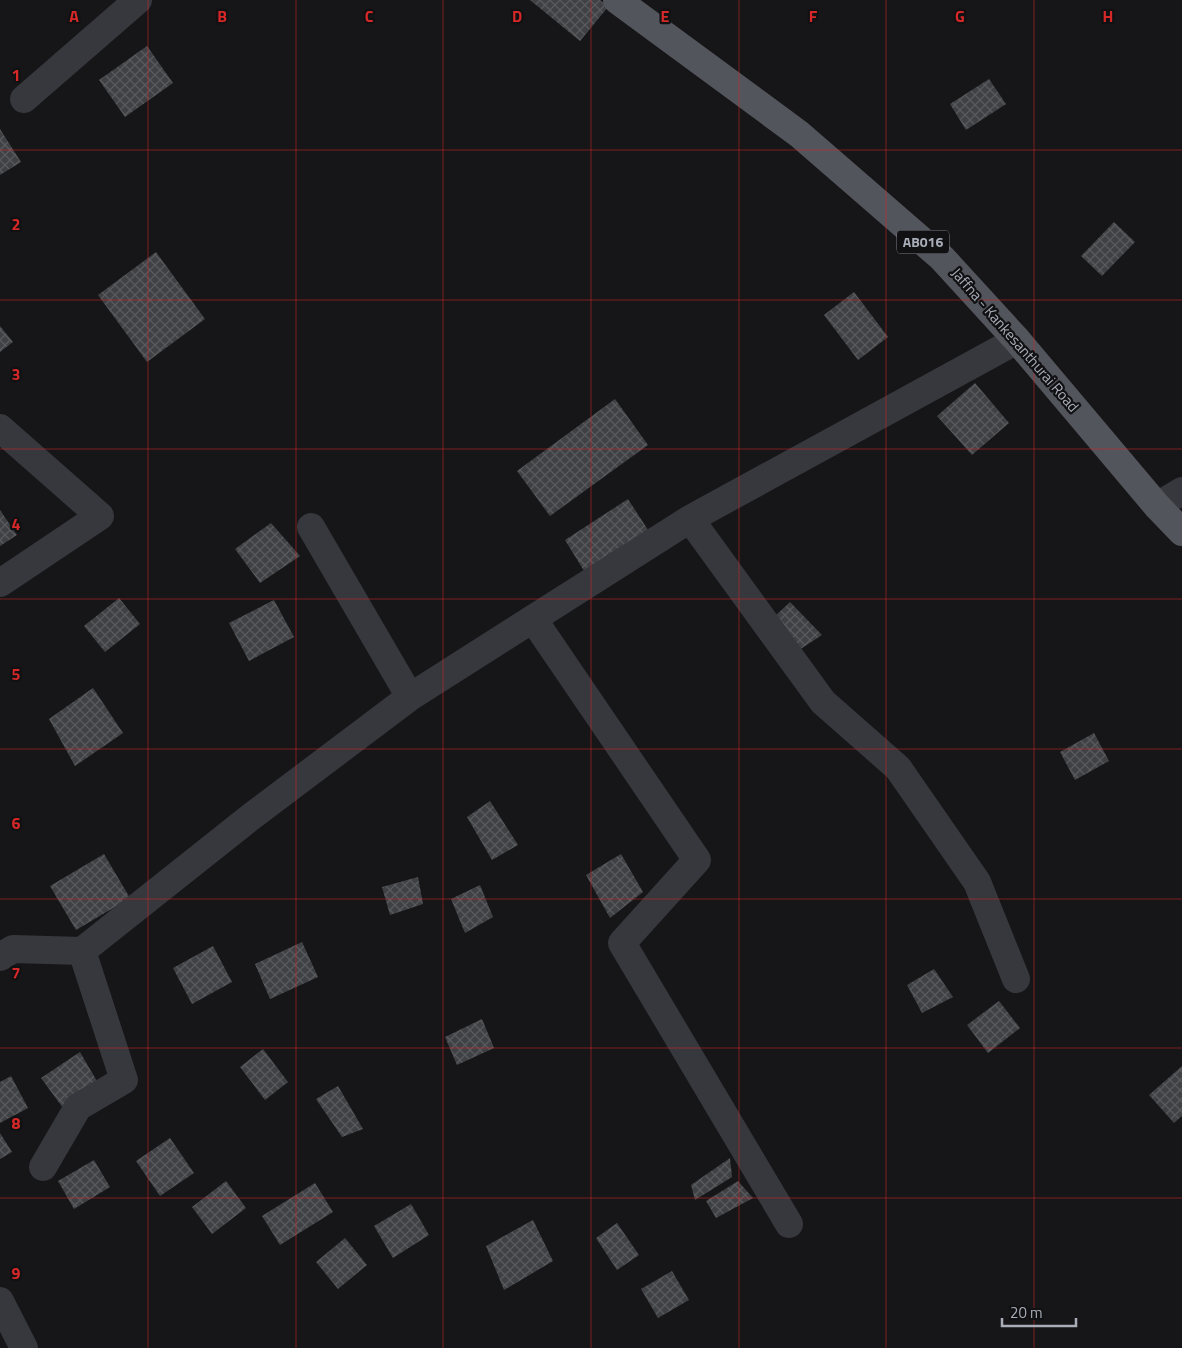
<svg xmlns="http://www.w3.org/2000/svg" width="1182" height="1348" viewBox="0 0 1182 1348" font-family="'Titillium Web',sans-serif">
<style>
.building{fill:url(#building-cross-hatch)}
.lines{fill:none;stroke-linecap:round;stroke-linejoin:round}
.minor{stroke:#37383d;stroke-width:28}
.major{stroke:#53555c;stroke-width:28}
.grid{fill:none;stroke:#d62828;stroke-width:1;stroke-opacity:0.55}
.labels{text-anchor:middle;stroke-width:4.5;stroke-linejoin:round;paint-order:stroke}
.shield{fill:#111113;stroke:#7b7e86;stroke-width:1}
.shield-label{font-size:14px;font-weight:bold;fill:#a8adb8}
.street-label{font-size:15px;fill:#a8adb8;stroke:#111113}
.grid-label{font-size:16px;text-anchor:middle;font-weight:bold;fill:#d62828;stroke:#111113;stroke-width:4.5;stroke-linejoin:round;paint-order:stroke}
</style>
<defs>
<pattern id="building-cross-hatch" width="8" height="8" patternUnits="userSpaceOnUse" patternTransform="scale(1.25)"><rect width="8" height="8" fill="#404145"/><path d="M0 0l8 8M0 8l8-8" fill="none" stroke="#595a5e"/></pattern>
</defs>
<rect width="100%" height="100%" fill="#161618"/>
<path class="building" d="M530,0H600L608,7L580,41Z
M147,46L173,83L125,117L99,80Z
M989,79L1006,104L966,130L950,104Z
M0,129L21,162L0,175Z
M1114,222L1135,242L1102,276L1081,256Z
M156,252L205,319L147,362L98,295Z
M854,292L888,337L858,360L824,315Z
M0,326L13,342L0,352Z
M975,383L1009,423L972,455L937,416Z
M615,399L648,445L550,516L517,471Z
M628,499L650,533L586,574L565,540Z
M0,510L17,535L0,546Z
M271,523L300,556L260,583L235,549Z
M119,598L140,624L105,652L84,626Z
M274,600L294,637L249,661L229,623Z
M790,602L822,635L796,652L773,618Z
M93,688L123,733L75,766L49,719Z
M1094,733L1109,761L1075,780L1060,752Z
M490,801L518,845L492,860L467,817Z
M104,854L130,898L76,930L50,886Z
M621,854L643,892L610,918L586,875Z
M418,877L423,904L390,915L382,887Z
M480,885L493,917L465,933L451,899Z
M302,942L318,977L270,999L255,964Z
M213,946L232,982L192,1004L173,968Z
M934,969L953,997L922,1013L907,985Z
M999,1001L1020,1028L988,1053L967,1025Z
M482,1019L494,1048L457,1065L445,1037Z
M263,1049L288,1082L265,1100L240,1067Z
M80,1052L98,1083L63,1108L41,1078Z
M1182,1066V1116L1174,1123L1149,1095Z
M11,1076L28,1108L0,1123V1082Z
M338,1086L363,1129L342,1137L316,1099Z
M0,1133L12,1152L0,1159Z
M170,1138L194,1173L160,1196L136,1161Z
M730,1158L732,1177L695,1200L691,1185Z
M94,1160L110,1187L74,1209L58,1181Z
M226,1181L246,1208L212,1234L192,1207Z
M738,1181L753,1198L716,1218L706,1201Z
M315,1183L333,1212L280,1245L262,1216Z
M411,1204L429,1235L393,1258L374,1226Z
M533,1220L553,1261L504,1290L486,1246Z
M617,1223L639,1255L617,1270L596,1238Z
M345,1238L367,1265L338,1289L316,1262Z
M672,1271L689,1300L658,1318L641,1289Z"/>
<g class="lines">
<path class="minor" d="M24,99L138,0
M0,428L100,516L0,583
M1157,506L1182,491
M690,519L823,702L898,768L977,882L1016,979
M311,527L410,697
M533,619L697,860L622,943L789,1224
M0,957L13,949L82,951L252,816L410,697L690,519L1017,340
M43,1167L78,1107L124,1080L82,951
M0,1301L24,1348"/>
<path class="major" d="M617,0L799,134L942,258L1017,340L1157,506L1182,532"/>
</g>
<path class="grid" d="M148,0V1348M296,0V1348M443,0V1348M591,0V1348M739,0V1348M886,0V1348M1034,0V1348M0,150H1182M0,300H1182M0,449H1182M0,599H1182M0,749H1182M0,899H1182M0,1048H1182M0,1198H1182"/>
<g class="labels">
<rect class="shield" x="897" y="230.5" width="52" height="23" rx="4"/>
<g class="shield-label">
<text x="923" y="247">AB016</text>
</g>
<g class="street-label">
<text transform="translate(1015 340) rotate(49)" y="5">Jaffna - Kankesanthurai Road</text>
</g>
</g>
<g class="grid-label">
<text x="74" y="22">A</text>
<text x="222" y="22">B</text>
<text x="369" y="22">C</text>
<text x="517" y="22">D</text>
<text x="665" y="22">E</text>
<text x="813" y="22">F</text>
<text x="960" y="22">G</text>
<text x="1108" y="22">H</text>
<text x="16" y="81">1</text>
<text x="16" y="230">2</text>
<text x="16" y="380">3</text>
<text x="16" y="530">4</text>
<text x="16" y="680">5</text>
<text x="16" y="829">6</text>
<text x="16" y="979">7</text>
<text x="16" y="1129">8</text>
<text x="16" y="1279">9</text>
</g>
<path d="M1002 1318v8h74v-8" fill="none" stroke="#a8adb8" stroke-width="2.5"/>
<text x="1010" y="1318" font-size="15" fill="#a8adb8" stroke="#111113" stroke-width="4" paint-order="stroke">20 m</text>
</svg>
